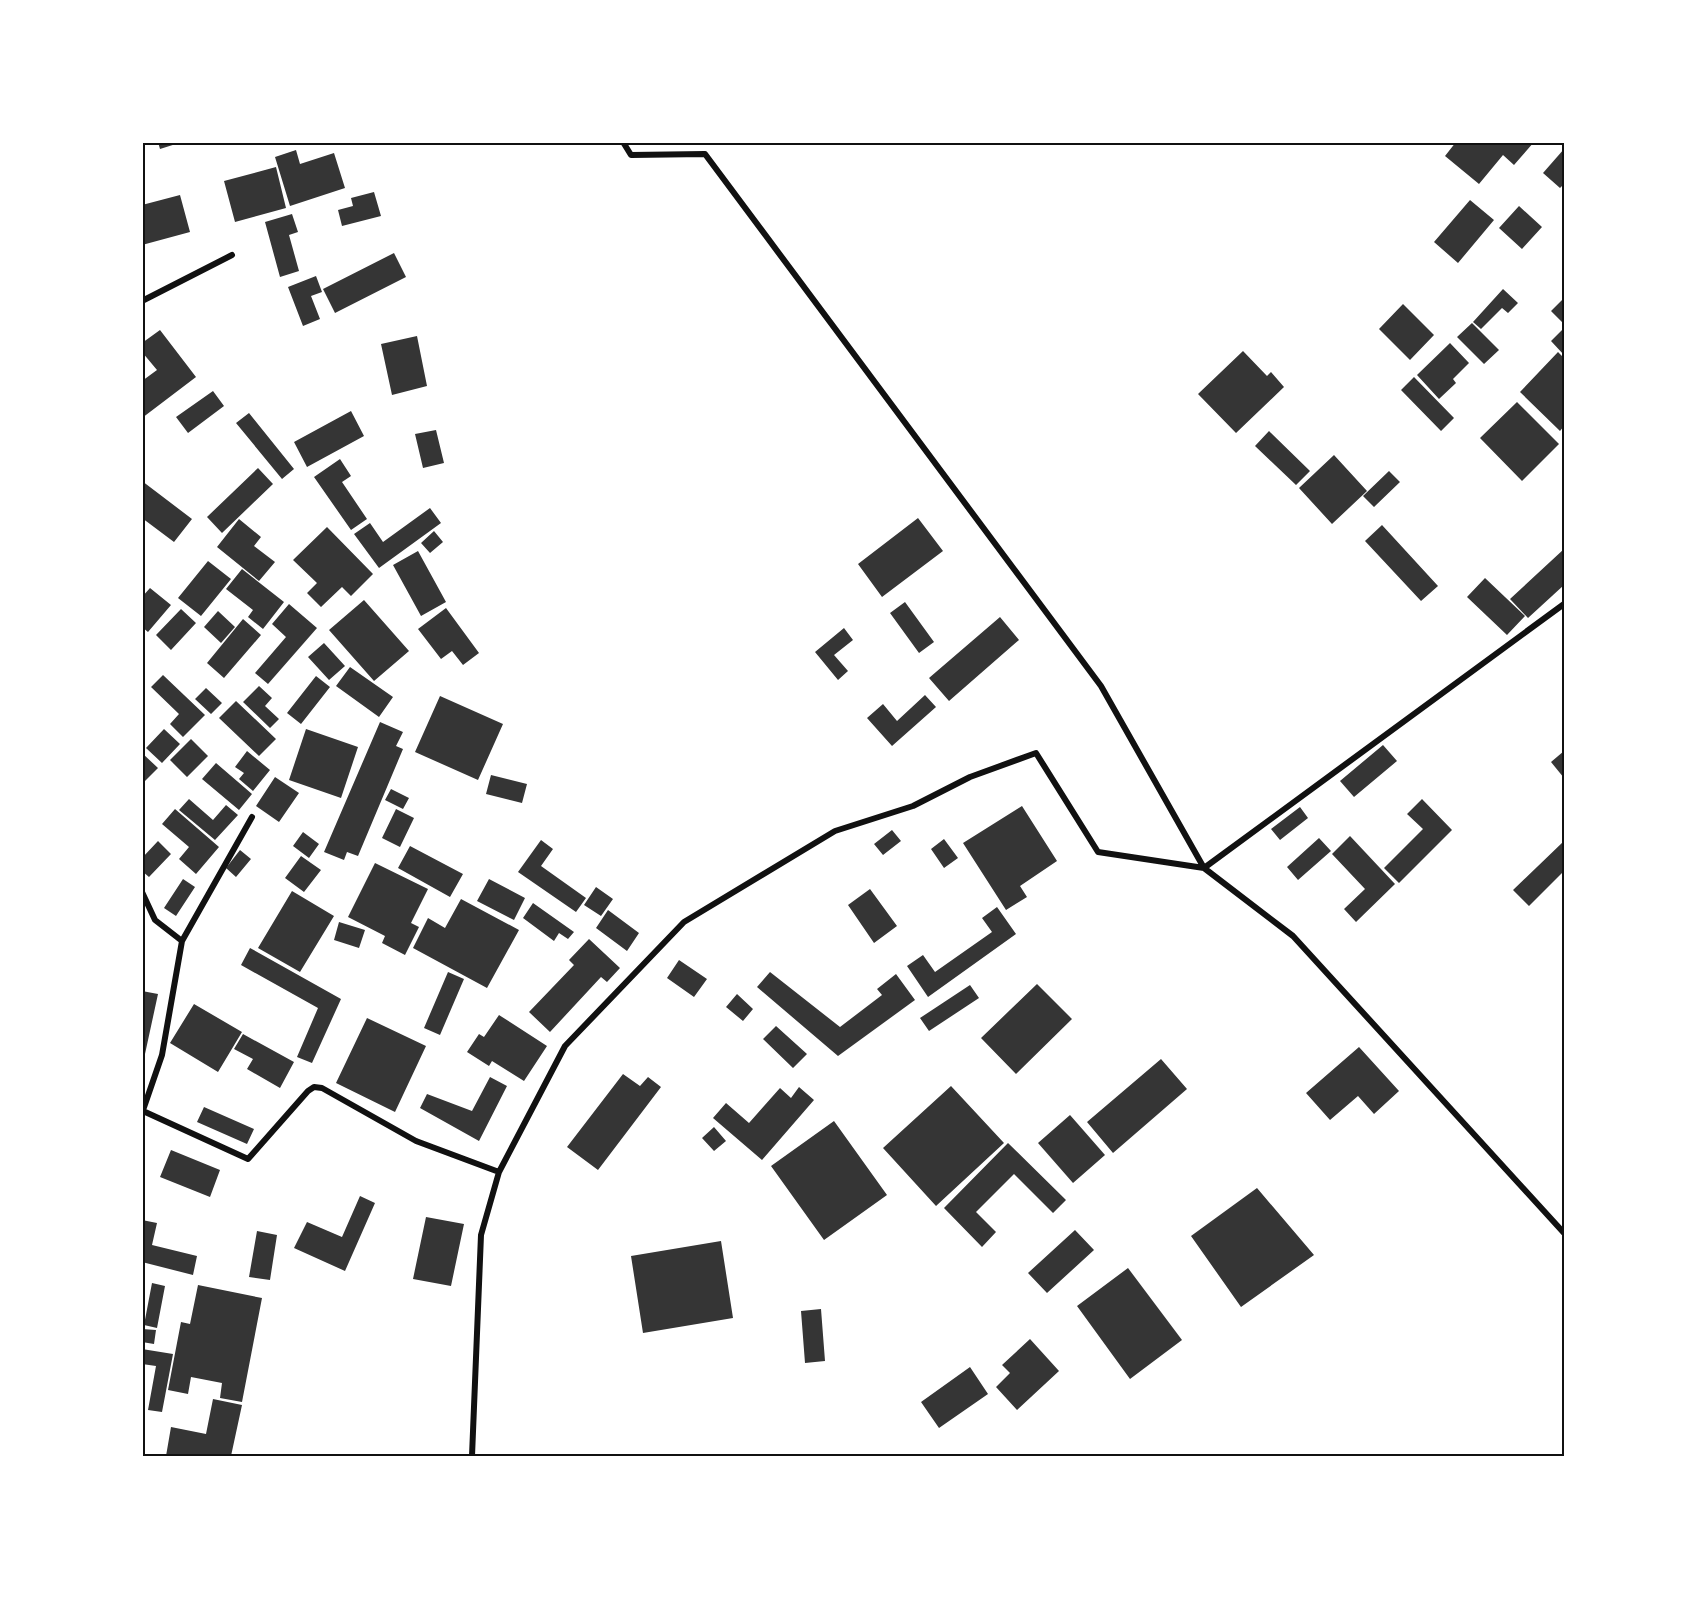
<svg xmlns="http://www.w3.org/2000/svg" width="1707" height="1599" viewBox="0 0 1707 1599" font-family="Helvetica,sans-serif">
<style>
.building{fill:#353535}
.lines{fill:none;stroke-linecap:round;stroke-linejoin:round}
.minor{stroke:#111;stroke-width:6}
.neatline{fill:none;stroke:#111;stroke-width:2}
</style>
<rect width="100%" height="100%" fill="#fff"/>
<path class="building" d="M158,142H179V143L160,149Z
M1456,142H1534L1514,165L1503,155L1479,184L1445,156Z
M1564,149V184L1560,188L1543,173Z
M296,150L300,164L334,153L345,188L290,206L275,157Z
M276,167L286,208L235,222L224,181Z
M374,192L381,216L342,226L338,210L353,206L351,198Z
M180,195L190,232L142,245V205Z
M1470,200L1494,220L1458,263L1434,242Z
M1519,206L1542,227L1522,249L1499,228Z
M292,214L298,232L289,235L299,271L280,277L265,222Z
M394,253L406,277L335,313L323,289Z
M316,276L322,292L311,296L320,319L303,326L288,287Z
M1503,289L1518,303L1508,313L1502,308L1481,329L1473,322Z
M1564,298V324L1551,311Z
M1403,304L1434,335L1410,360L1379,329Z
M1472,323L1499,350L1484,364L1457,337Z
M1564,328V355L1551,341Z
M160,330L196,377L142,418V381L157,370L142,352V343Z
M417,336L427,386L392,395L381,344Z
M1450,343L1469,363L1453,379L1456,383L1439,399L1417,375Z
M1243,351L1267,376L1271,372L1284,387L1236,433L1198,394Z
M1558,352L1564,358V426L1560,431L1520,392Z
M1414,377L1454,418L1441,431L1401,390Z
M213,391L224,406L188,433L176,417Z
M1517,402L1559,444L1522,481L1480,438Z
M351,411L364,436L307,467L294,442Z
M249,413L294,469L282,479L236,423Z
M436,430L444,463L423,468L415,434Z
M1269,431L1310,471L1296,485L1255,446Z
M1334,455L1367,491L1332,524L1299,488Z
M340,459L351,476L342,482L367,519L351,530L314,477Z
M258,468L273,484L222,533L207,517Z
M1389,471L1400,482L1374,507L1363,496Z
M142,481L192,519L174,542L142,518Z
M430,508L441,523L379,568L354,534L370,523L383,542Z
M918,518L943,551L882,597L858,564Z
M239,519L261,537L254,546L275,562L259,581L217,547Z
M1382,525L1438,586L1421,601L1365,541Z
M327,527L373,574L351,596L342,587L321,607L307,593L317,583L293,560Z
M434,531L443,542L430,553L421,543Z
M1564,549V585L1528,618L1510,599Z
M418,551L446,602L421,616L393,565Z
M208,561L231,579L201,616L178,598Z
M242,569L284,602L263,629L248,617L253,610L226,589Z
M1485,578L1525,616L1507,635L1467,597Z
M150,588L171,605L148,632L142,627V597Z
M364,600L409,651L374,681L329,630Z
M905,602L934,642L919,653L890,613Z
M289,604L317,628L268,684L255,673L286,637L272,624Z
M446,608L479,653L463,665L452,651L441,659L418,629Z
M181,609L196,623L171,650L156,635Z
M218,611L235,627L221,643L204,627Z
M1000,617L1019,640L949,701L929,678Z
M243,619L261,635L224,678L207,663Z
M844,628L853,640L834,655L848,671L838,680L815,652Z
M324,643L345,666L329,680L308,657Z
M350,667L393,697L379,717L336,686Z
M163,675L205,715L183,737L170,724L179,714L151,687Z
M316,676L330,687L301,724L287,713Z
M259,686L272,698L265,706L279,719L270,728L243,702Z
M206,688L222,703L211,714L195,699Z
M925,695L936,707L892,746L867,718L883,704L897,721Z
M440,696L503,724L478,780L415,752Z
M236,701L276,739L259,756L219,718Z
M380,722L403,732L396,746L403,749L358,856L347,852L344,860L324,852Z
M164,729L180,744L162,763L146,748Z
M306,729L358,747L341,798L289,780Z
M191,739L208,756L187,777L170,760Z
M1383,745L1397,761L1354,797L1340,781Z
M247,751L270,770L253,791L239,779L244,773L235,767Z
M1564,751V778L1551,762Z
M142,753L158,768L142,784Z
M216,763L252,794L239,810L202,779Z
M491,775L527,784L522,803L486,794Z
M275,777L299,793L279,822L256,806Z
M391,789L409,798L403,809L385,800Z
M189,799L213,820L226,805L238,815L215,840L179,810Z
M1422,799L1452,830L1399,883L1384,868L1423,829L1407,814Z
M1022,806L1057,861L1020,886L1027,897L1006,910L963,843Z
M1300,807L1308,818L1280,840L1271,829Z
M175,809L219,847L196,874L179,859L189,847L162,824Z
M396,809L414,818L400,847L382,838Z
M892,830L901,841L883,855L874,844Z
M303,832L319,844L309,858L293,846Z
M1350,836L1395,884L1356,922L1344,909L1365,889L1332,854Z
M1319,838L1331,851L1298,880L1287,867Z
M944,839L958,858L944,868L931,849Z
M541,840L553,849L541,866L586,898L576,912L518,872Z
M158,841L171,854L149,877L142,871V858Z
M1564,841V871L1529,906L1513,890Z
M410,846L463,874L450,897L398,868Z
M240,850L251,859L236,877L226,868Z
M301,856L321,870L304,892L285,878Z
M375,863L428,889L411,923L419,927L405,955L382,943L385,936L348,917Z
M183,879L195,887L176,916L164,908Z
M489,879L525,898L514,920L477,901Z
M596,887L613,899L601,916L584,905Z
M870,889L897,926L874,943L848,905Z
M292,891L334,916L300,972L258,948Z
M461,899L519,930L487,988L413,948L428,918L445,928Z
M533,903L574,932L568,939L559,933L554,941L523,918Z
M997,907L1016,934L928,997L907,966L923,955L935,972L992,932L982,918Z
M608,910L639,933L627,951L596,928Z
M339,922L365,930L359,948L334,940Z
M589,939L620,968L607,982L601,977L550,1032L529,1012L574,965L569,960Z
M250,948L341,999L312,1063L297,1057L318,1008L241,965Z
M679,960L707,979L694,997L667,978Z
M448,972L464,979L440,1035L424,1028Z
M770,972L840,1027L882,995L877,989L896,974L915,1000L838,1056L757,987Z
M1037,984L1072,1019L1016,1074L981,1038Z
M970,985L979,998L929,1031L920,1018Z
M142,991L158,994L145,1054L142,1053Z
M737,994L753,1009L743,1021L726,1007Z
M194,1004L242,1032L218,1072L170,1043Z
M499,1015L547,1046L524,1081L492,1061L489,1066L467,1052L479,1034L484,1037Z
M367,1018L426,1046L395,1112L336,1083Z
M776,1026L807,1054L793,1068L763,1039Z
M243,1034L294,1062L280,1088L247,1069L253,1059L234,1049Z
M1359,1047L1399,1091L1374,1114L1358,1096L1330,1120L1306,1093Z
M1161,1059L1187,1089L1113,1153L1087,1122Z
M623,1074L640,1086L648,1077L661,1087L598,1170L567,1147Z
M490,1077L507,1086L479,1141L420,1108L427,1094L472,1111Z
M951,1086L1004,1143L936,1206L883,1148Z
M799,1087L814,1100L762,1160L713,1118L726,1103L749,1123L780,1088L791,1098Z
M204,1107L254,1129L247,1144L197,1122Z
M1070,1115L1105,1155L1073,1183L1038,1143Z
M834,1121L887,1195L824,1240L771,1166Z
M714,1127L726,1141L714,1151L702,1138Z
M1008,1143L1066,1200L1053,1213L1014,1174L976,1212L996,1232L982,1247L944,1208Z
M171,1150L220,1170L210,1197L160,1177Z
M1257,1188L1314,1255L1241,1307L1191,1236Z
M360,1196L375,1203L345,1271L294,1248L307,1222L342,1237Z
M426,1217L464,1224L451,1286L413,1279Z
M142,1220L157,1223L152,1245L197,1256L193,1275L142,1262Z
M1075,1230L1094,1250L1047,1293L1028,1273Z
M257,1231L277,1235L270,1280L249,1277Z
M721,1241L733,1318L643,1333L631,1256Z
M1128,1268L1182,1340L1130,1379L1077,1306Z
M152,1283L165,1286L157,1328L144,1325Z
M198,1285L262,1298L242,1402L220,1398L222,1383L191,1377L188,1394L168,1390L181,1322L190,1324Z
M821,1309L825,1361L805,1363L801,1311Z
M142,1329L156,1330L154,1344L142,1342Z
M1030,1339L1059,1371L1017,1410L996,1387L1010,1373L1002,1365Z
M142,1349L173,1354L162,1412L148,1410L156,1366L142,1364Z
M970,1367L988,1394L939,1428L921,1402Z
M213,1399L242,1405L231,1456H166L171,1427L206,1434Z"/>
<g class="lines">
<path class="minor" d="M623,142L631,155L705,154L1101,686L1204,868L1564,604
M142,301L232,255
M142,892L155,920L182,941
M143,1111L248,1159L308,1091L314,1087L322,1088L416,1141L499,1172
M142,1113L162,1055L182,941L252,817
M472,1456L481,1235L499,1172L565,1046L684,922L835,831L913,806L970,777L1036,753L1098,852L1204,868L1293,936L1564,1233"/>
</g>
<rect width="1707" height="1599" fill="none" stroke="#ffffff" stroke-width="288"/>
<rect x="144" y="144" width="1419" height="1311" class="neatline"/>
</svg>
